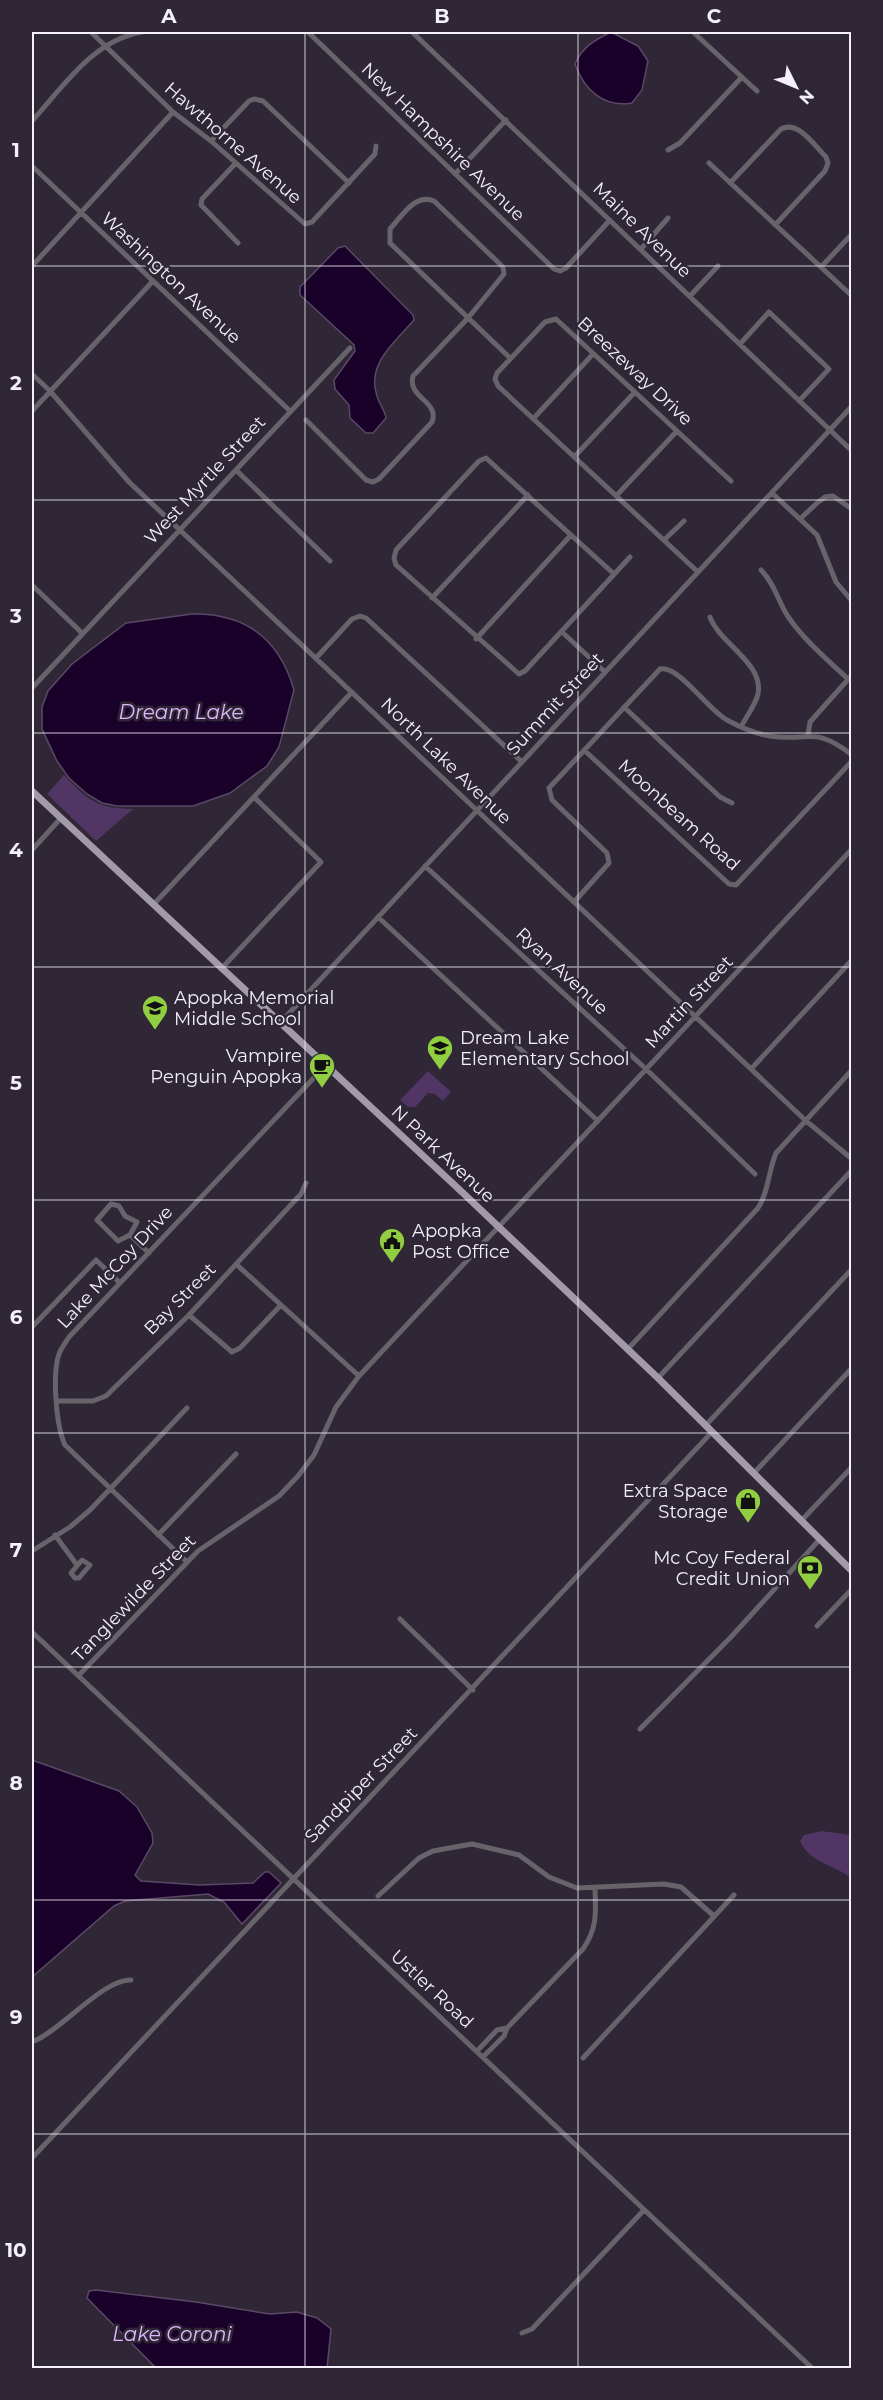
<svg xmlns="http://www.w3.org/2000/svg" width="883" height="2400" viewBox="0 0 883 2400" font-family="Montserrat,sans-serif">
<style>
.green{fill:#513564}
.water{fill:#1a0129;stroke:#5b4867;stroke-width:1.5}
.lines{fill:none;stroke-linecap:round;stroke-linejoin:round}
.minor{stroke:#67636a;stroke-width:5}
.major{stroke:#a29aa9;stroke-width:7}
.grid{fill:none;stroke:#f4eff9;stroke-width:1.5;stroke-opacity:0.55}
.labels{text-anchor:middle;stroke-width:5;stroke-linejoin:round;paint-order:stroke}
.street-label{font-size:18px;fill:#f4eff9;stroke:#2f2735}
.poi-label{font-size:18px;fill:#f4eff9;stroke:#2f2735;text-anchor:start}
.water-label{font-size:20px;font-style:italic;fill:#dfb7fe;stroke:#2f2735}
.neatline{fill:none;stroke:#f4eff9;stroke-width:2}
.grid-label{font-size:20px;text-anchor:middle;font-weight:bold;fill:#f4eff9}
</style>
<rect width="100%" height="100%" fill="#2f2735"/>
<path class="green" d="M64,775C89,801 96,808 133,809L96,841L47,794Z
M428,1071L451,1092L443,1101L435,1094L428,1093L415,1107H408L400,1100Z
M821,1831L851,1835V1878C835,1865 808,1862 800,1841L804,1835Z"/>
<path class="water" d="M611,32L638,46L648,61L642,90L632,103C604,108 584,90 575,64C582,47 595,40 611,32Z
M345,246L413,315L414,320C395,342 366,364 377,396C379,404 385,410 386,418L373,433H366L350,418L349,405L335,389L334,380L355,351L354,345L300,295V287L338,248Z
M192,614C245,613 279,638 294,690L279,747L267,766L230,793L193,806H117L102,803L87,794L69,778L57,761L42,729V707L48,691L72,664L126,623Z
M32,1760L119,1791L137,1807L152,1833L153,1843L135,1875L141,1881L200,1885L253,1883L265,1872H269L281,1883L242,1924L224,1902L208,1894L125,1901L114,1906L32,1977Z
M96,2290L196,2302L270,2314L297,2312L317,2318L331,2329L327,2368H156L87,2298L89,2291Z"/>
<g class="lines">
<path class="minor" d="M91,32L173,112L211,141L305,224L312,222L375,154L376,146
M308,32L554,269L560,271L566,268L610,220
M412,32L852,451
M693,32L757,91
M32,121C63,87 93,40 142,32
M211,141L249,101L254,99L263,101L349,183
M668,150L680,143L742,77
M709,163L852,296
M235,164L202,199L201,205L238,243
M32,166L290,411
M455,174L506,120
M730,183L781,129C798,120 814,145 826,157L828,163L825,171L775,225
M641,249L668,218
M32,266L173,112
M821,267L852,234
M690,296L718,266
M740,344L769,312L829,369L799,401
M32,374L50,391L129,482L805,1120L852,1159
M32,411L153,281
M533,419L593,354
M306,420L366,480L373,482L379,479L432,422C440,401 407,398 413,376L468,318L504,274L503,267L434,201C415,193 402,216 390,229V243L510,358
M574,457L635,392
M236,470L330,561
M772,493L817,535L836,582L852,601
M616,496L677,431
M800,519L817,503L825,497L833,496L852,509
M664,540L684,521
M761,570C775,584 778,602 789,618C805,641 828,660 848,679
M698,572L498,386L495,379L497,373L545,322L556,319L731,481
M614,574L486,458L479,461L396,550L394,558L396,565L519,674L525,671L630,557
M32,585L82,633
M432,598L528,495
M710,617C720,644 764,663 758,694C756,704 746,717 741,727
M562,632L605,672
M476,639L571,535
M316,658L352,619L360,616L366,618L522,762
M32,688L350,348
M624,707L720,797L732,803
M808,735L810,722L852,675
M584,750L729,884L736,885L852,761
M32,850L60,819
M425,866L647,1070L755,1174
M574,902L609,863L607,853L552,800L549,788L660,669C678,664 709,711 727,720C740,727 755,734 770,736C808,742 814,725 852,755
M153,905L352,692
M378,917L598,1121
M221,969L321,862L255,798
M280,1023L852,406
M751,1069L852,960
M111,1204L119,1206L125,1216L137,1222L130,1235L118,1241L97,1220Z
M130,1235L149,1253
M236,1264L359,1376
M189,1315L232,1352L240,1348L281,1305
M32,1327L96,1260L120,1283
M628,1349L758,1208C769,1191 768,1172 776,1153L852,1070
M658,1378L852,1170
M57,1401H93L106,1396L189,1315L301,1194L306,1183
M706,1425L852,1269
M754,1473L852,1368
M801,1521L852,1467
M55,1535L77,1565
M158,1535L236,1454
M32,1551L70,1527L90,1510L187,1408
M82,1560L90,1565L79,1578H75L71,1573Z
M187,1562L65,1445C56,1426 52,1374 59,1354C61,1348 66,1342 69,1337L326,1065
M400,1619L473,1690
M817,1626L852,1589
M32,1632L812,2368
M79,1675L198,1551L279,1496L298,1476L314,1455L336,1407L359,1376L852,849
M640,1729L731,1637L820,1539
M378,1896L419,1858L433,1851L472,1844L519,1855L549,1877L577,1888L664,1884L681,1887L714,1916
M32,2042C62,2030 103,1979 131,1980
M477,2051L497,2030L507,2028
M483,2057L504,2036L507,2028L583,1949C597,1929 596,1913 595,1889
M583,2058L734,1895
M32,2158L712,1432
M522,2333L532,2329L644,2210"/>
<path class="major" d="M32,791L463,1193L658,1378L852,1571"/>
</g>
<path class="grid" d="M305,32V2368M578,32V2368M32,266H852M32,500H852M32,733H852M32,967H852M32,1200H852M32,1433H852M32,1667H852M32,1900H852M32,2134H852"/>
<defs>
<g id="school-pin" transform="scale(1.35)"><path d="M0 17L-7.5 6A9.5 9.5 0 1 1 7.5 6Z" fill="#91cd40" stroke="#2f2735"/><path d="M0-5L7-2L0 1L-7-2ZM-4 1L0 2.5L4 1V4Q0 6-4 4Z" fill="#111"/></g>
<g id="cafe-pin" transform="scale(1.35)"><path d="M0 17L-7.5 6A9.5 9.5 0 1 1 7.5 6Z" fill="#91cd40" stroke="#2f2735"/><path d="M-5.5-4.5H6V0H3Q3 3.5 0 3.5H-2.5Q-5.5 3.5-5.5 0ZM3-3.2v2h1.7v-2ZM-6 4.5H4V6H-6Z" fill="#111"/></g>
<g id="civic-pin" transform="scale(1.35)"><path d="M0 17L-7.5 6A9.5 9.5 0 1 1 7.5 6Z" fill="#91cd40" stroke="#2f2735"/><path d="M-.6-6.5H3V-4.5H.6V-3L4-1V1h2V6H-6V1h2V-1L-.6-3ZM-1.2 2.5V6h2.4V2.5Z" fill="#111"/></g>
<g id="shop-pin" transform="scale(1.35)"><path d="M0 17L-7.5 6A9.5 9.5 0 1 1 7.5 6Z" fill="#91cd40" stroke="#2f2735"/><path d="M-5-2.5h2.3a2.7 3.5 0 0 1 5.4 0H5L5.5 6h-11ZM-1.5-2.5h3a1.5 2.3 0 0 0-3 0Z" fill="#111"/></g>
<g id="bank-pin" transform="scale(1.35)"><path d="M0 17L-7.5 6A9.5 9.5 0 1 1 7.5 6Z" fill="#91cd40" stroke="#2f2735"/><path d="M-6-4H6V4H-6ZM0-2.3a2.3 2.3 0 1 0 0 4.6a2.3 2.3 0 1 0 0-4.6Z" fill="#111"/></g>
</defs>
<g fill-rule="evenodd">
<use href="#school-pin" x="155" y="1008"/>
<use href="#school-pin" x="440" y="1048"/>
<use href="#cafe-pin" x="322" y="1066"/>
<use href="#civic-pin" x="392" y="1241"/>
<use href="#shop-pin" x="748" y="1501"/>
<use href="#bank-pin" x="810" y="1568"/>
</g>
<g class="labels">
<g class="street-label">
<text transform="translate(443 142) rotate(44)" y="6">New Hampshire Avenue</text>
<text transform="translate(233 143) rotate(41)" y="6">Hawthorne Avenue</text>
<text transform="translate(642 230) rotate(44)" y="6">Maine Avenue</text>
<text transform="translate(171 278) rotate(43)" y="6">Washington Avenue</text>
<text transform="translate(635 371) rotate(43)" y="6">Breezeway Drive</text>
<text transform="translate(205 480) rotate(-47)" y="6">West Myrtle Street</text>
<text transform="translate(555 704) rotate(-47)" y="6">Summit Street</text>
<text transform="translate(446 761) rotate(44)" y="6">North Lake Avenue</text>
<text transform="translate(679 815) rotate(42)" y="6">Moonbeam Road</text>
<text transform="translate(562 971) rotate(43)" y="6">Ryan Avenue</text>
<text transform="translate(689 1002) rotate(-47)" y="6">Martin Street</text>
<text transform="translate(443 1154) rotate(43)" y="6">N Park Avenue</text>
<text transform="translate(115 1267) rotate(-47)" y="6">Lake McCoy Drive</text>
<text transform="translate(180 1299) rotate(-45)" y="6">Bay Street</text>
<text transform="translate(134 1598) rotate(-46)" y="6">Tanglewilde Street</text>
<text transform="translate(361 1785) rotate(-46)" y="6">Sandpiper Street</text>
<text transform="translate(432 1989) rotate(43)" y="6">Ustler Road</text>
</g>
<g class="poi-label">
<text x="174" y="1004">Apopka Memorial<tspan x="174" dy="21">Middle School</tspan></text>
<text x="460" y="1044">Dream Lake<tspan x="460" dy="21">Elementary School</tspan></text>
<text x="302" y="1062" text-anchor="end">Vampire<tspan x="302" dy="21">Penguin Apopka</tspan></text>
<text x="412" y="1237">Apopka<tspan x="412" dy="21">Post Office</tspan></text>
<text x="728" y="1497" text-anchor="end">Extra Space<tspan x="728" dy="21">Storage</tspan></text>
<text x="790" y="1564" text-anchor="end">Mc Coy Federal<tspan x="790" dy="21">Credit Union</tspan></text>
</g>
<g class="water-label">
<text x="181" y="719">Dream Lake</text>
<text x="172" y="2341">Lake Coroni</text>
</g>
</g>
<rect width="883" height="2400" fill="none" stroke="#2f2735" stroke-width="66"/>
<g transform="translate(796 87) rotate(133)" stroke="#2f2735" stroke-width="4.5" paint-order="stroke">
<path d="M0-4.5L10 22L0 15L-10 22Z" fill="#f4eff9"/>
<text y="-9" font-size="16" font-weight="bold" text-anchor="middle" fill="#f4eff9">N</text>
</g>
<rect x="33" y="33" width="817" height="2334" class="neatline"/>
<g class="grid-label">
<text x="169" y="23">A</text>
<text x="442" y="23">B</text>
<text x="714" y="23">C</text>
<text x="16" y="157">1</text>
<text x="16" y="390">2</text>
<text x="16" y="623">3</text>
<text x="16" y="857">4</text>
<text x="16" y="1090">5</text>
<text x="16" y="1324">6</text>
<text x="16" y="1557">7</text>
<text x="16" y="1790">8</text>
<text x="16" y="2024">9</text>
<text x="16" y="2257">10</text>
</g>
</svg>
